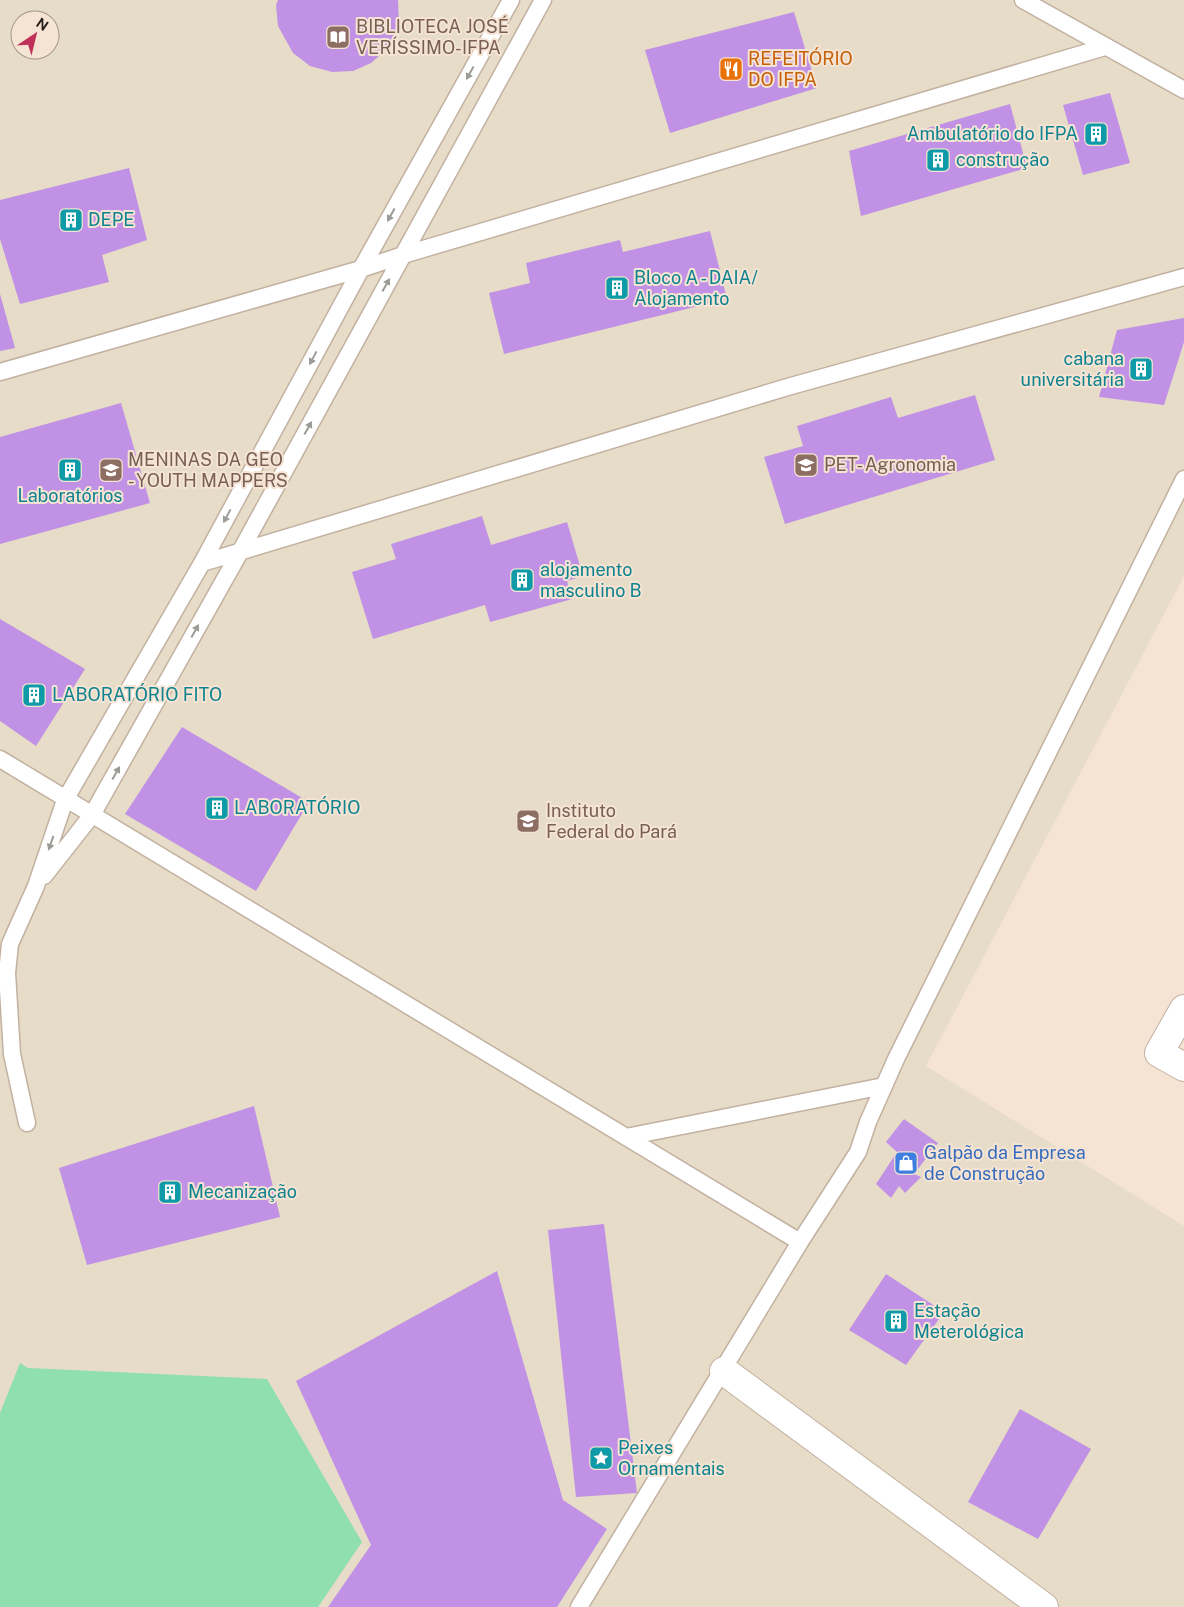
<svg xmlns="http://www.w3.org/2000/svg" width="1184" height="1607" viewBox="0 0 1184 1607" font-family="'Public Sans',sans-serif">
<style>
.education{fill:#e6dcc7;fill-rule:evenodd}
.green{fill:#90dfae}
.building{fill:#c191e5}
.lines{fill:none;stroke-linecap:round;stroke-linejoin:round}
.lane-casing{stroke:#c2b1a1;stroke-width:19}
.street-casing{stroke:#c2b1a1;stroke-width:30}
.lane{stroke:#fff;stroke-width:16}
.street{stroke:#fff;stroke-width:28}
.oneway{fill:#9d9b98}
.labels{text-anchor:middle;stroke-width:4;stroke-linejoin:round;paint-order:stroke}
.education-label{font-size:18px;fill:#785e54;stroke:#f5e3d3;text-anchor:start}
.food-label{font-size:18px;fill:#c56008;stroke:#f5e3d3;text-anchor:start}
.culture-label{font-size:18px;fill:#0d838f;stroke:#f5e3d3;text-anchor:start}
.shop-label{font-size:18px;fill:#366cbe;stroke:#f5e3d3;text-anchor:start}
</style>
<rect width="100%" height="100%" fill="#f5e3d3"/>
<path class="education" d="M0,0H1184V576L926,1066L1184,1226V1607H0ZM20,20H50V50H20Z"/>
<path class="green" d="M20,1363L28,1368L267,1379L362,1542L318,1607H0V1413Z"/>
<path class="building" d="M278,0H398L399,24L387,49L371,63L353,71L332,72L310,66L293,53L278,26L276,5Z
M794,12L817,88L670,133L645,50Z
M1110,93L1130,163L1083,175L1063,105Z
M1010,104L1027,168L861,216L849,151Z
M129,168L147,240L102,255L109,282L20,304L0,239V200Z
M710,231L727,299L504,354L489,293L530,283L526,263L620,240L623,252Z
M0,294L15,348L0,351Z
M1184,318V342L1164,405L1099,397L1117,330Z
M975,395L995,460L785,524L764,457L803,446L797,426L891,397L898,418Z
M121,403L150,503L0,544V437Z
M482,516L491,545L567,522L583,576L567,581L572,599L490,622L485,605L373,639L352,572L396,559L391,544Z
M0,619L85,669L36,746L0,721Z
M182,727L309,802L256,891L125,814Z
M254,1106L280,1217L87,1265L59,1168Z
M904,1119L938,1143L914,1174L921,1177L905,1193L899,1186L891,1198L876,1184L897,1152L886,1142Z
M604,1224L637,1493L576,1497L548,1230Z
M497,1271L563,1500L607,1529L557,1607H328L371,1545L296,1381Z
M886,1274L944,1312L906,1365L849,1330Z
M1020,1409L1091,1449L1038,1539L968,1502Z"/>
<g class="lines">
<g class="lane-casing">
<path id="lane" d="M1023,0L1184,90
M0,372L361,269L403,255L1105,47
M202,563L791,386L1184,277
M0,759L800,1242
M44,876L92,815L240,552L543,0
M27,1123L12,1054L7,973L10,944L36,886L65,800L202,563L361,269L511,0
M626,1137L884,1086
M579,1607L800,1242L858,1152L868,1122L896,1059L1184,479"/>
</g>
<g class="street-casing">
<path id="street" d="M1184,1009L1159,1053L1184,1067
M724,1371L1044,1607"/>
</g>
<use href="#lane" class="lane"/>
<use href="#street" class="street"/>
</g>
<defs><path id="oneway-solid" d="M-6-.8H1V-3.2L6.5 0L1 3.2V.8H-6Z" transform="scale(1.25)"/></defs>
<g class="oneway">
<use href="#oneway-solid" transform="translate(470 73) rotate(119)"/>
<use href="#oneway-solid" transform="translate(391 215) rotate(119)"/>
<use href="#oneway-solid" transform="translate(386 285) rotate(-61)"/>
<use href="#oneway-solid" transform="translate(313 358) rotate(118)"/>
<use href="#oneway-solid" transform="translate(308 428) rotate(-61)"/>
<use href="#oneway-solid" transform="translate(227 516) rotate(118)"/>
<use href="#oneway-solid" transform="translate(195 631) rotate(-61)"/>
<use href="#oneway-solid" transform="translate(116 773) rotate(-61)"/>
<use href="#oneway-solid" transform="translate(51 843) rotate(109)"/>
</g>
<defs>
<g id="library-square" transform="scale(1.25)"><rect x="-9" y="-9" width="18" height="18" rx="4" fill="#8d6e63" stroke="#f5e3d3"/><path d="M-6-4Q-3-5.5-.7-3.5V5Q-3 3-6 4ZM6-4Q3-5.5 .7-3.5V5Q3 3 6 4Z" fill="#fff"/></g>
<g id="restaurant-square" transform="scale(1.25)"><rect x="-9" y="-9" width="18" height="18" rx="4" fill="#e8710a" stroke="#f5e3d3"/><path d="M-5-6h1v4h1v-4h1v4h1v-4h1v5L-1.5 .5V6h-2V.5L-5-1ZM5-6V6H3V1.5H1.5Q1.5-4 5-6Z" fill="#fff"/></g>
<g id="building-square" transform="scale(1.25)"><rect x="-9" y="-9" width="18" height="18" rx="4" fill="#0f9aa8" stroke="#f5e3d3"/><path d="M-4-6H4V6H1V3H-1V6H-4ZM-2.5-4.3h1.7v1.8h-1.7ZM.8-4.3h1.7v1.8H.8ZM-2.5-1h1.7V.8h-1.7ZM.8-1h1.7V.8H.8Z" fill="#fff"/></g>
<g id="university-square" transform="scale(1.25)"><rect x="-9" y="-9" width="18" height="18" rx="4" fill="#8d6e63" stroke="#f5e3d3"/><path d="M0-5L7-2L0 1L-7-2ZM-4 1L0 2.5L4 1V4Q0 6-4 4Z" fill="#fff"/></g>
<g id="shop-square" transform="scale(1.25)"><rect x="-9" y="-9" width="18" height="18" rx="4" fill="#3f7fe0" stroke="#f5e3d3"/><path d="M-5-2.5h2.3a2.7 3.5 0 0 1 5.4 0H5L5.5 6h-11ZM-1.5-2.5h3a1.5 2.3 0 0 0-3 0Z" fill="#fff"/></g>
<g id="sight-square" transform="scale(1.25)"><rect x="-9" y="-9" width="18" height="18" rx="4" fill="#0f9aa8" stroke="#f5e3d3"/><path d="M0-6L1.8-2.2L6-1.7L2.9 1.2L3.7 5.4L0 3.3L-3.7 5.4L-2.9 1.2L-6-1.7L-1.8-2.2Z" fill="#fff"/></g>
</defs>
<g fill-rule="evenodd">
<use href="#library-square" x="338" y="37"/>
<use href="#restaurant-square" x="731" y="69"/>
<use href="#building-square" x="1096" y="134"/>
<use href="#building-square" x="938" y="160"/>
<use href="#building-square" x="71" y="220"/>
<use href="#building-square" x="617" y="288"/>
<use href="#building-square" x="1141" y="369"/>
<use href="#university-square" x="806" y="465"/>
<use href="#building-square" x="70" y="470"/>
<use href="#university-square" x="111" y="470"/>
<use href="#building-square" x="522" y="580"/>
<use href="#building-square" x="34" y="695"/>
<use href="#building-square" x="217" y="808"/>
<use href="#university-square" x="528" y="821"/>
<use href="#shop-square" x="906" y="1163"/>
<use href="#building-square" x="170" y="1192"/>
<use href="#building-square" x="896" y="1321"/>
<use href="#sight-square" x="601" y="1458"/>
</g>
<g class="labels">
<g class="education-label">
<text x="356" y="33">BIBLIOTECA JOSÉ<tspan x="356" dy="21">VERÍSSIMO-IFPA</tspan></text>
<text x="128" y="466">MENINAS DA GEO<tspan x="128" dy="21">- YOUTH MAPPERS</tspan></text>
<text x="824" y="471">PET- Agronomia</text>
<text x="546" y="817">Instituto<tspan x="546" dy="21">Federal do Pará</tspan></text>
</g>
<g class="food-label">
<text x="748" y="65">REFEITÓRIO<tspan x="748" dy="21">DO IFPA</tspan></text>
</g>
<g class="culture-label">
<text x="1078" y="140" text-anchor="end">Ambulatório do IFPA</text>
<text x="956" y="166">construção</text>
<text x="88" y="226">DEPE</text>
<text x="634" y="284">Bloco A - DAIA/<tspan x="634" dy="21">Alojamento</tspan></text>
<text x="1124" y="365" text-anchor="end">cabana<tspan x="1124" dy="21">universitária</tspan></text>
<text x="70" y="502" text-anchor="middle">Laboratórios</text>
<text x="540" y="576">alojamento<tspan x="540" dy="21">masculino B</tspan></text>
<text x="52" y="701">LABORATÓRIO FITO</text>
<text x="234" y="814">LABORATÓRIO</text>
<text x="188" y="1198">Mecanização</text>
<text x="914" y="1317">Estação<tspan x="914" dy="21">Meterológica</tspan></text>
<text x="618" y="1454">Peixes<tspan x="618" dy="21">Ornamentais</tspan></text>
</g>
<g class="shop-label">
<text x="924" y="1159">Galpão da Empresa<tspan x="924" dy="21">de Construção</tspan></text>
</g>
</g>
<g transform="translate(35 35) rotate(35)"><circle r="24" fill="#f5e3d3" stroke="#a29589"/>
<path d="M0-4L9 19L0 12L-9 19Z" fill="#c03159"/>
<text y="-8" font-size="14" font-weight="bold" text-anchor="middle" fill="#26201a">N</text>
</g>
</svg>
